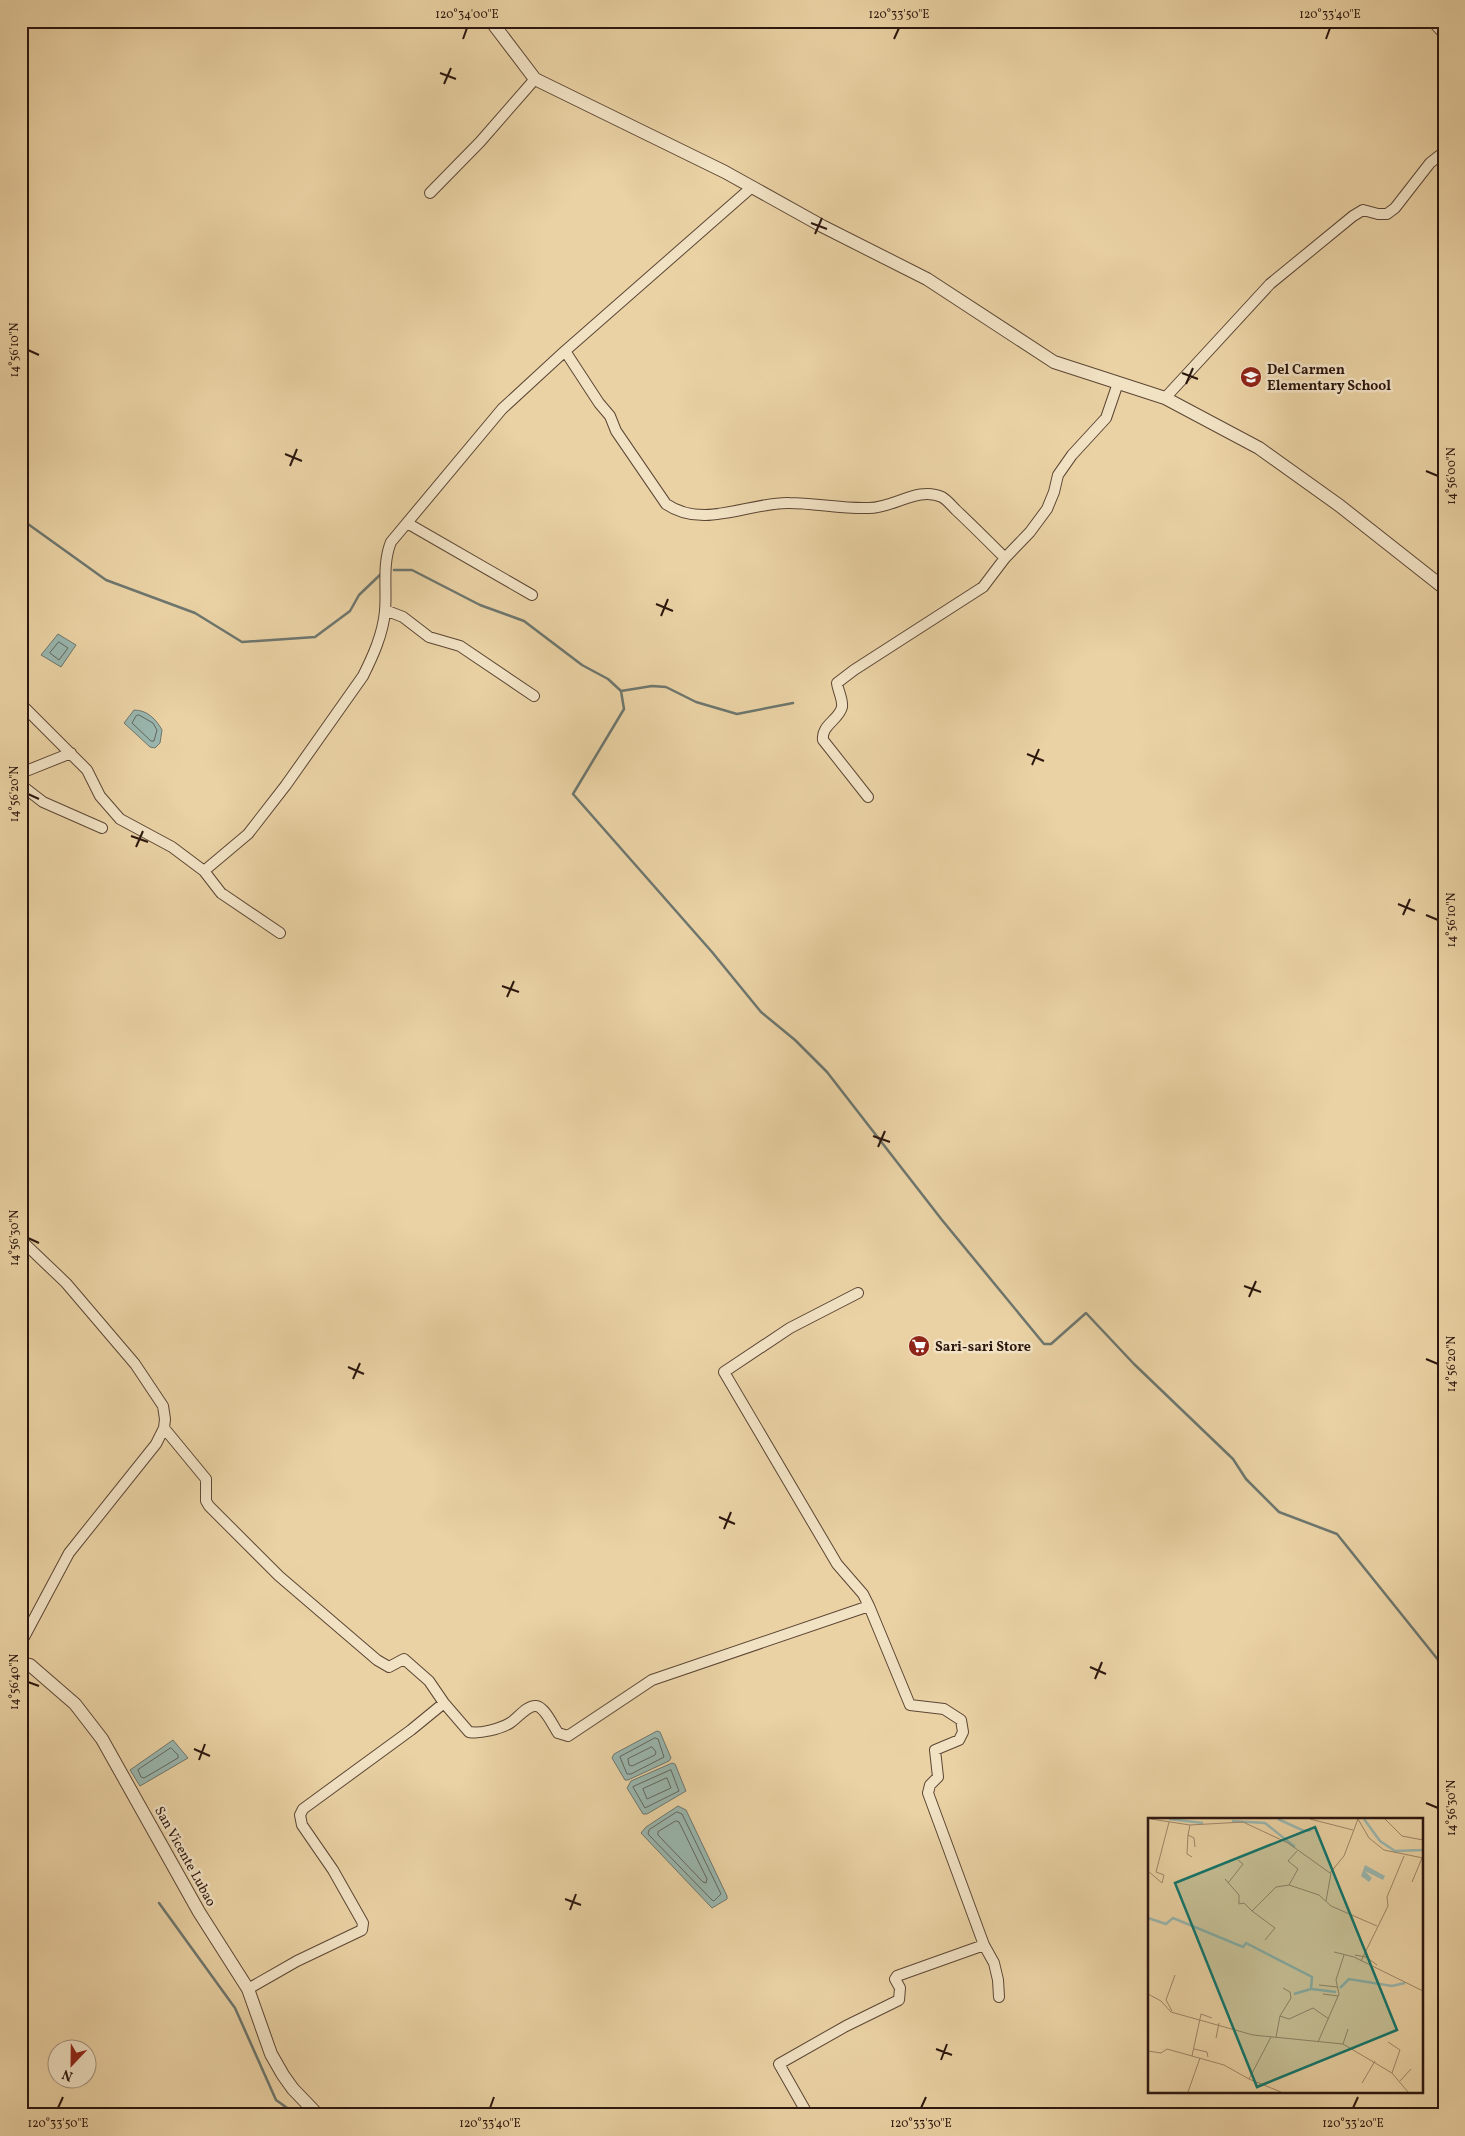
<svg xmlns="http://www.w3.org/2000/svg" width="1465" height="2136" viewBox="0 0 1465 2136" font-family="Vollkorn,serif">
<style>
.water{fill:#99b6ae;stroke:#6d766e}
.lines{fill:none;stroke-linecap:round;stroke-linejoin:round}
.shore{stroke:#62665e;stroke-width:1}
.stream{stroke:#6d766e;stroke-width:2.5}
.minor-casing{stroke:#5c4634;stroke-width:12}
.tertiary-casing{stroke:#5c4634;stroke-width:14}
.minor{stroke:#f1e2c4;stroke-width:10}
.tertiary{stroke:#f1e2c4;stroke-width:12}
.ticks{fill:none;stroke:#2c170f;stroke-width:2}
.labels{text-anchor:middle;stroke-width:5;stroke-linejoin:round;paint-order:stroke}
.poi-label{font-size:14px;font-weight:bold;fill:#2c170f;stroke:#f1e2c4;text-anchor:start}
.street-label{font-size:14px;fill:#2c170f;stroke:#f1e2c4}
.inset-river{fill:none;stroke:#99b6ae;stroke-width:2.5}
.inset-road{fill:none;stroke:#9e8768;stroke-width:1}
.view{fill:#0f766e;fill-opacity:0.15;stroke:#0f766e;stroke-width:2.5}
.inset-edge{fill:none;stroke:#2c170f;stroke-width:2.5}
.neatline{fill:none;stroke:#2c170f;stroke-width:2}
.ticks-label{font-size:12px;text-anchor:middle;fill:#2c170f}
</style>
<rect width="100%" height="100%" fill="#ead2a4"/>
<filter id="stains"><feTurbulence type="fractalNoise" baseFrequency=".004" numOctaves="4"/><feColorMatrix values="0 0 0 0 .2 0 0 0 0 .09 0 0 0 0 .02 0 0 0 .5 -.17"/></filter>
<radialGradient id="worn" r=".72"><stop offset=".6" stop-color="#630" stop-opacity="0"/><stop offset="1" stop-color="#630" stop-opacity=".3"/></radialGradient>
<path class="water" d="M58,634L76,645L61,667L41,655Z
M134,710C147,710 156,719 162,730L160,743L155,748L150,747L124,723Z
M657,1731L660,1732L671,1758L669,1761L628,1780H625L612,1758L614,1754Z
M173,1740L188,1758L140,1786L130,1770Z
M672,1763L675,1764L686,1791L647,1814H643L627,1788L631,1781Z
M678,1806L686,1810L727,1896V1899L712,1908L641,1833L646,1827Z"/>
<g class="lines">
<path class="shore" d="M59,642L68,648L59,660L50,653Z
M139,715L153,723L157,730L154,741H151L132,723L136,716Z
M655,1738L658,1739L664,1757L631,1774H627L620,1757Z
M652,1747L656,1752L655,1755L632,1766L629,1765L628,1759Z
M171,1748L178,1755V1758L144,1778L141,1777L138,1770Z
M671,1770L679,1791L645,1808L633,1787Z
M667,1778L671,1788L647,1799L643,1789Z
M677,1812L682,1814L721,1894L714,1901L712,1900L648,1834L649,1830Z
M676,1821L679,1822L707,1879L706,1883L703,1882L658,1835V1832Z"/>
<path class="stream" d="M21,519L106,580L195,613L242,642L315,637L350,611L359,595L382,573
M394,570H412L480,605L524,621L582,665L608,679L621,691L624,709L573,794L712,952L761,1012L795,1040L827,1072L942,1220L1044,1344H1051L1086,1313L1134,1364L1233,1459L1246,1479L1279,1512L1337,1534L1439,1661L1444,1660
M621,691L652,686L666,687L696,702L737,714L793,703
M159,1903L235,2008L276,2100L297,2115"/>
<g class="minor-casing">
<path id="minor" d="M1432,21L1444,34
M430,193L480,142L535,79
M565,351L599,403L610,416L616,431L666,504C704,530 749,502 789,503C815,503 842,509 869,508C894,508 918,486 942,497C947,500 952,506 956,510C973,526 989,542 1005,558L1030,532L1047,509L1054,492L1058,475L1072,455L1106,418L1118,383
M1165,398L1270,284L1353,216L1363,210L1378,214H1387L1395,208L1430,163L1444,152
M407,523L532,595
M385,610L403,617L429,637L460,646L534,696
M21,704L87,770L100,796L120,819L172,847L204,871L221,893L280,933
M21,773L71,753
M21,785L43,802L102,828
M868,797L823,740C821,725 839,720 842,707C843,699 838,691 837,683L854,670L983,587L1005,558
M204,871L248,834L286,785L363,676C373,656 383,634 385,611C387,588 382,564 391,542L502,409L565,351L752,187
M21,1240L66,1283L135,1364L163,1406L165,1419L164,1428L206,1479V1501L209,1506L279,1576L377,1660L389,1667L404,1659L429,1681L444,1703
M858,1293L790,1328L724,1372L837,1564L863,1594L869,1606
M21,1643L69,1553L156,1444L164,1428
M248,1989L297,1961L362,1930L363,1923L333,1870L302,1825L300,1815L303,1809L411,1730L444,1703L469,1732C480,1734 500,1729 510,1723C517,1719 527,1705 536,1706C545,1707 553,1726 558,1733L568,1736L652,1680L869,1606L910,1705L944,1709L961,1720L963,1732L959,1740L935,1750L938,1777L930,1785L928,1793L984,1945L994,1963L998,1980L999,1997
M808,2115L779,2064L846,2026L899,2000L900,1988L895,1979L897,1976L984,1945"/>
</g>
<g class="tertiary-casing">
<path id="tertiary" d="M491,21L535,79L725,172L822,226L927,279L1054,362L1165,398L1259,448L1340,506L1444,588
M21,1663L30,1665L75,1704L102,1739L199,1912L248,1989L271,2054L283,2075L293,2089L318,2115"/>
</g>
<use href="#minor" class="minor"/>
<use href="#tertiary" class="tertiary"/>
</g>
<path class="ticks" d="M463,39L467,28M894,39L899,28M1326,39L1330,28M440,73L456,79M444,84L451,68M811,223L827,229M815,234L822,218M28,350L39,355M1182,373L1198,379M1186,384L1193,368M285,454L302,461M290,466L297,449M1426,471L1438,476M656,604L673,611M661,616L668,599M1027,754L1044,761M1032,765L1039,749M28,794L39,799M131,836L148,842M136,847L143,831M1398,904L1415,911M1403,915L1410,899M1426,915L1438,920M502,986L519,992M507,997L514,981M873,1136L890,1142M878,1147L885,1131M28,1238L39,1243M1244,1286L1261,1292M1249,1297L1256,1281M1426,1359L1438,1364M348,1367L364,1374M353,1379L360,1363M719,1517L735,1524M724,1529L731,1512M1090,1667L1106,1674M1095,1679L1102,1662M28,1682L39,1686M194,1749L210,1756M199,1760L205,1744M1426,1803L1438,1808M565,1899L581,1905M570,1910L576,1894M936,2049L952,2055M941,2060L947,2044M58,2108L63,2097M490,2108L494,2097M921,2108L926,2097M1353,2108L1358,2097"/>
<defs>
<g id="school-disc" transform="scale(1.125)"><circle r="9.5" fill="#8f2418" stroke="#f1e2c4"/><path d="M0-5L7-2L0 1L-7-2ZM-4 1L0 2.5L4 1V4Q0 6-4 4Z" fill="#fff"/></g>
<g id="supermarket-disc" transform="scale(1.125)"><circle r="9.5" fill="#8f2418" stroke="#f1e2c4"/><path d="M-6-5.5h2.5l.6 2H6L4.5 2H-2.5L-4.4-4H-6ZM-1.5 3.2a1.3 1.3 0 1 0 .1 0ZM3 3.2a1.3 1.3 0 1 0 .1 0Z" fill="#fff"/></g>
</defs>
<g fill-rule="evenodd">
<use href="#school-disc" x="1251" y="377"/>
<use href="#supermarket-disc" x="919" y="1346"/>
</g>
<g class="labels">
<g class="poi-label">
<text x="1267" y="374">Del Carmen<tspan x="1267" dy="16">Elementary School</tspan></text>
<text x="935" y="1351">Sari-sari Store</text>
</g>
<g class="street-label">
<text transform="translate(186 1856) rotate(61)" y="5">San Vicente Lubao</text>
</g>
</g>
<g transform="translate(1148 1818)">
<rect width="275" height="275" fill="#ead2a4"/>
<path d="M217,47L237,58L235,62L217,53L224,60L221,64L213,58Z" fill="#99b6ae"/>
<path class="inset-river" d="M21,1L55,5M130,1L156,13L163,12M216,1L232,23L247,33L275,32M84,3L117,5L147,29M0,100L18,106L25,100L95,129L98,125L164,159L163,171L188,174M192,170L201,161L244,168L257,165M146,176L163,171"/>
<path class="inset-road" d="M3,1L42,7L95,4L140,25L182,55L196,38L210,1M162,1L205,12M210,1L221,20L236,32L275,40M237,1L254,18L275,22M42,7L40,17L46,20L47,29M40,17L39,36L44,39M0,53L14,65L16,57L8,54L21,4M77,61L91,77V86L96,85L104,93L128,69L141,67L150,51L140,43L149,33M264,64L274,40M80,65L95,46L90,42M141,67L171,77L183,88L229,108M178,83L183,55M104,93L127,110L117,122M186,134L206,139L275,173M207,137L218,139L229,147M213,143L240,88L239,79L256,38M171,167L189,169M0,176L13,183L23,194L105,217L195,226L244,255L260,274M175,176L190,178M24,193L18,182L27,157M132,198L143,180L142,174L135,170M128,219L132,198L141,201L165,190L181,201M68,220L71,205M170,224L191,176L188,162L196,137M240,224L252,232L244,255M195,226L200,211M46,231L59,234L60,239M0,233L13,235L19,231L76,247L101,261L123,219M44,238L53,196L64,200M101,261L133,274M252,263L263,251M214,265L227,243M40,274L52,240"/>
<path class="view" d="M167,9L249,212L109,269L27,65Z"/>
<rect width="275" height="275" class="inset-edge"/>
</g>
<rect width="1465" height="2136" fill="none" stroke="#ead2a4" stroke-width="55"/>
<g transform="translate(72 2064) rotate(202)"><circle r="24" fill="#f1e2c4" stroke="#a2917c"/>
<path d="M0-4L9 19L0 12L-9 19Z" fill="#8f2418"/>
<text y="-8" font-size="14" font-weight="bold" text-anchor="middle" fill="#2c170f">N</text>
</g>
<rect x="28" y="28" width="1410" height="2080" class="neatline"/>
<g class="ticks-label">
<text x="467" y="18">120°34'00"E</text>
<text x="899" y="18">120°33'50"E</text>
<text x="1330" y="18">120°33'40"E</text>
<text transform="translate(14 350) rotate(-90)" y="4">14°56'10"N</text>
<text transform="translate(1451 476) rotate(-90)" y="4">14°56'00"N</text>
<text transform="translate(14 794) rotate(-90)" y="4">14°56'20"N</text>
<text transform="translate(1451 920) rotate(-90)" y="4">14°56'10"N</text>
<text transform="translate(14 1238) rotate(-90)" y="4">14°56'30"N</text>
<text transform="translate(1451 1364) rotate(-90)" y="4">14°56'20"N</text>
<text transform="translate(14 1682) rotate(-90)" y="4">14°56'40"N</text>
<text transform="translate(1451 1808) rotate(-90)" y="4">14°56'30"N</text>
<text x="58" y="2127">120°33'50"E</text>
<text x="490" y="2127">120°33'40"E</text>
<text x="921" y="2127">120°33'30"E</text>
<text x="1353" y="2127">120°33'20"E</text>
</g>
<rect width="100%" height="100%" filter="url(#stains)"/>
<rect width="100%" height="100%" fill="url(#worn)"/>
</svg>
